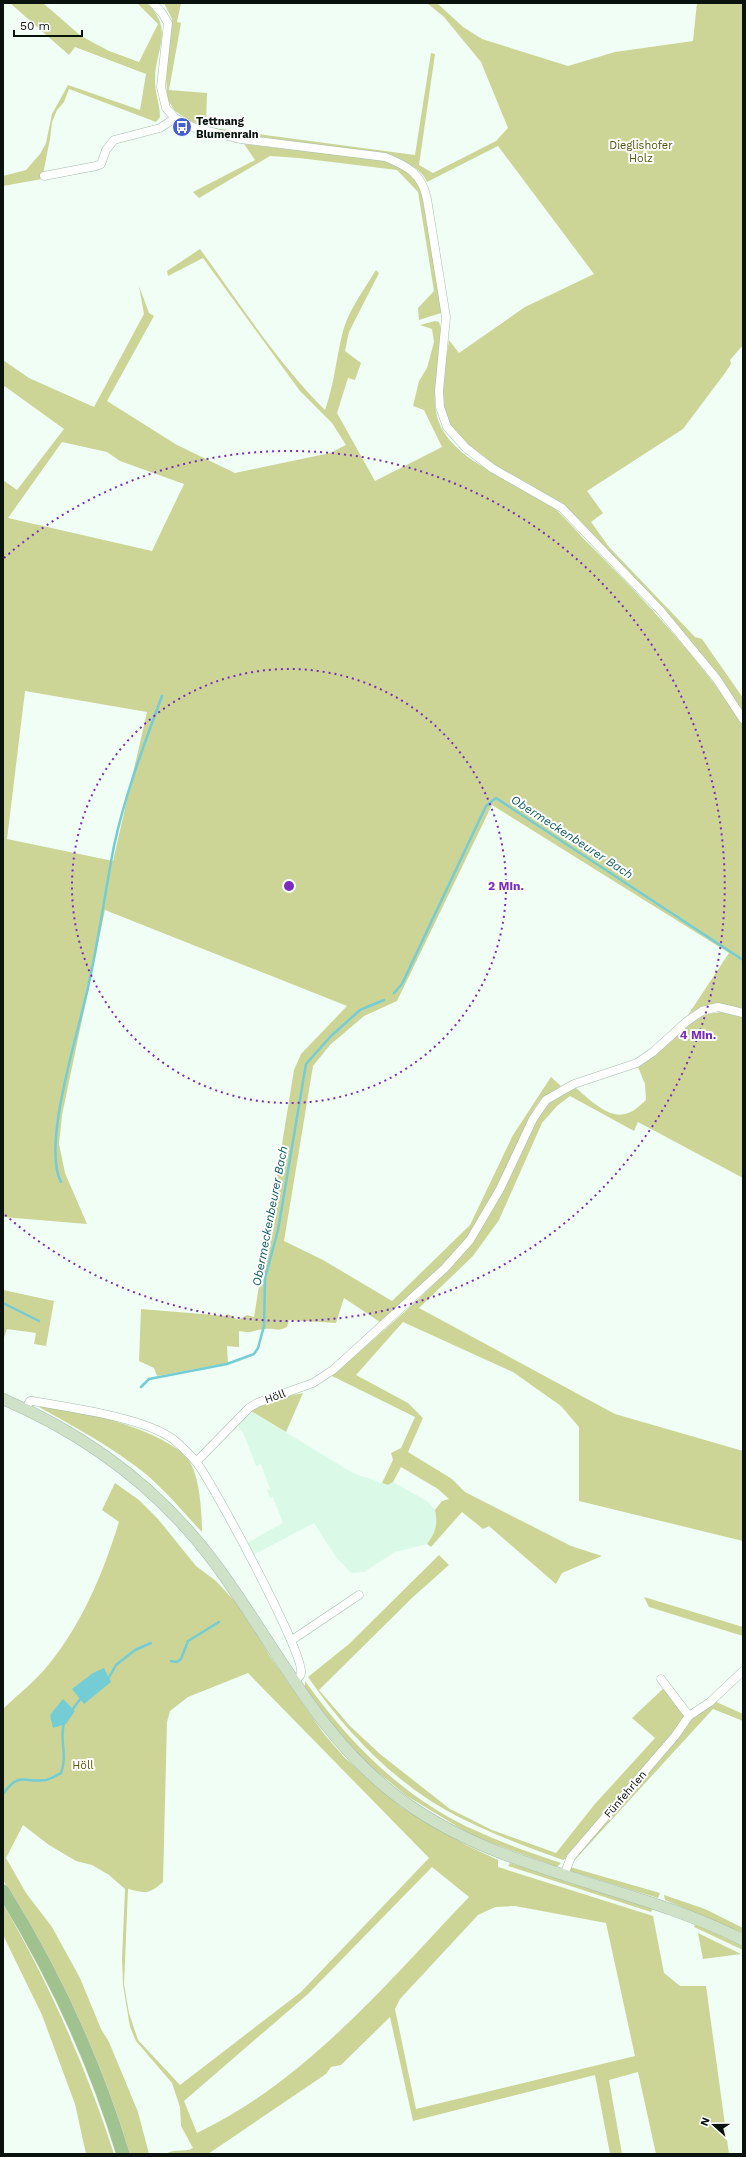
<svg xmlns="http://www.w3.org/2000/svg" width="746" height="2157" viewBox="0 0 746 2157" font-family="'Work Sans',sans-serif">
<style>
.built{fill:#dafae7}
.green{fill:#ccd595;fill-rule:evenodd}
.water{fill:#74cdd5}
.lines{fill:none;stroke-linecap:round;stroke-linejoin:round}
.stream{stroke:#74cdd5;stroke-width:2.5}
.street-casing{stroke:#a5bcae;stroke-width:9}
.secondary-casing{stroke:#a5bcae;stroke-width:12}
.primary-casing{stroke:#d8d9d8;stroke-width:14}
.street{stroke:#fff;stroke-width:8}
.secondary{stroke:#cfe1c7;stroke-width:11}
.primary{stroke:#a0c28f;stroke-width:13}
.ring{fill:none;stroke:#7b2cbf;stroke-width:2;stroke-dasharray:2 4}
.labels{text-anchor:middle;stroke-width:4;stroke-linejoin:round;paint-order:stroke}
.poi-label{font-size:11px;font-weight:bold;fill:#0a120d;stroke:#fff;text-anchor:start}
.park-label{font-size:11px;fill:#4f5507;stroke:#fff}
.street-label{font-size:11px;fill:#0a120d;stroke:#fff}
.water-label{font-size:12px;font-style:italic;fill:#0e5c62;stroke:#fff}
.centre{fill:#7b2cbf;stroke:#fff;stroke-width:2}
.ring-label{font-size:12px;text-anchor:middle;font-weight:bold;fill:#7b2cbf;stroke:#fff;stroke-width:4;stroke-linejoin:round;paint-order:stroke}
</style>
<rect width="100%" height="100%" fill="#f0fef5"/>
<path class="built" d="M249,1410L353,1473L388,1485L393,1482L427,1501L435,1510L438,1523L434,1535L427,1544L395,1552L364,1572L351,1573L336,1557L314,1523L251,1556L245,1544L283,1523L273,1497L270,1498L267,1490L270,1489L261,1464L256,1466L243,1432L235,1424Z"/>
<path class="green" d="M10,3H43L81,36L109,51L139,62L158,24L137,3H147C175,31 155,48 155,80C155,93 160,105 160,117L156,122L69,89L64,102L57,110L52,122L50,139L42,179L3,186V176L26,170L40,154L46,143L52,114L68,85L140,110L146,74L75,47L69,55Z
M164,3H181L177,22L181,23L169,90L207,93L206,127L415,155L431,53L435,54L419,165L433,173L496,141L508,128L481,62L444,17L427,3H437L463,27L482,39L568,66L615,52L693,41L697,3H743V345L730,360L731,364L725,373L683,429L587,491L603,513L591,522L609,547L695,637L702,639L743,698V714L722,682L663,607L579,522C571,507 553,498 539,490C501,467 444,446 442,394C441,377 447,357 449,340L459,353L525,307L594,274L498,146L427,182C421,167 401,160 386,154L247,135L213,129L190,121L175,111L167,99L166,71L172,19Z
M244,144L382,160L409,171L421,190L438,286L441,313L419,320L418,308L434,291L418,192L397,170L299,158L270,156L199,198L193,192L255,160Z
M200,249C240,304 277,362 325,410C334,385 336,360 342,335C347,312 364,290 376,270L379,273L349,332L345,351L361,363L355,380L348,378L337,413L375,481L442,447L424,410L413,406L419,381L427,368L434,342L432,329L420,325L435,321L439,322C449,351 424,392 441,427C460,465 518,481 550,505C564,515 580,536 593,548C648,603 699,659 743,723V1009C720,1002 709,1000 688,1015L729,953L492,805L397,1001L364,1016L330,1045L313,1066L284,1241L323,1260L392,1301L470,1225L513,1135L551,1077L561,1086L541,1099L534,1109C515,1149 498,1195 473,1231C448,1266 411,1294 380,1322L344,1298L336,1323L289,1320L287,1327C278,1332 274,1328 265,1329C251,1330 255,1334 239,1331V1347L227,1346L228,1363L157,1376L154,1368L139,1361L141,1309L226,1316L228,1314L238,1320L247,1315L254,1317L294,1070L301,1054L347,1006L105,910L62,1115L59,1144L65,1173L87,1224L3,1217V480L17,490L64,429L3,385V360L29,378L94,407L144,314L139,286L149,313L154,316L107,401L177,445L235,473L330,453L346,445L332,423L300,391L203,258L168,276L167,271ZM62,442L107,452L120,461L184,484L152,551L8,518ZM25,691L147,712L113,861L7,839Z
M727,1012L743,1017V1178L638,1122L634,1131L570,1096L557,1106L542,1123L499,1220L473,1256L419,1308L615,1414L743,1451V1541L579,1501V1427L561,1406L513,1372L403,1322L356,1375L408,1403L423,1418L408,1452L452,1479L465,1492L571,1546L602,1556L562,1573L556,1584L489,1526L483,1529L462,1512L431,1547L427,1544C436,1532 438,1524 435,1510L442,1501L449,1499L438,1489L401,1467L393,1482L388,1485L382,1483L393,1460L391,1453L401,1448L415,1417L332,1376C389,1324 466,1267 500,1196C512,1172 528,1125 545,1107C554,1098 565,1093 576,1088C588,1098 610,1121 628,1113C635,1111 641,1104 646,1100L645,1084L638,1067C648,1060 658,1053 666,1046C688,1026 694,1012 727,1012Z
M3,1290L54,1301L46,1346L34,1344L36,1333L7,1329L3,1340Z
M303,1393L286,1432L251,1411C262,1398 287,1397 303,1393Z
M39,1407C72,1406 179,1433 192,1466C200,1483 202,1514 202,1532C180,1509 160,1483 134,1465C105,1443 71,1425 39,1407Z
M115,1483L139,1500L158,1519L196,1566L216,1581L241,1608L269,1655L324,1734L344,1757L401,1807L466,1845L498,1860V1867L653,1916L664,1973L680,1986H706L729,2154H656L638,2072L609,2080L622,2154H610L595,2075L413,2121L390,2017L341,2065L331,2067L326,2074L208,2154H166C174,2148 184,2153 193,2148L181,2126L180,2107L172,2083L136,2041L130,2027L123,1985L122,1959L125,1889L109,1875L92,1865L76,1861L49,1845L23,1825L6,1858L26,1893L52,1927L80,1978L101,2029L109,2042L138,2112L149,2154H130L95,2063L15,1899L3,1880V1709C18,1694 36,1681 49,1664C83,1622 103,1573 119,1522L102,1510ZM248,1673L429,1858L301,1992L180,2085L138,2040L129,2013L124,1984L128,1889C146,1893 148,1895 163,1882L167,1722L170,1711L188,1697ZM432,1867L469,1897C387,1983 306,2081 197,2133L184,2101L308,1994ZM515,1906L606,1923L635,2056L416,2109L395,2009L400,1999L478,1915L495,1907Z
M439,1555L449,1565L413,1597L319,1690L350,1726L380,1754L450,1809L492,1830L556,1853L594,1805L655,1738L632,1718L666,1686L689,1715L712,1700L743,1714V1721L713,1709L572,1863L565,1859L563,1860C530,1848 497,1836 465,1820C400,1789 348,1735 308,1677L349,1644Z
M644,1597L743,1627V1636L649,1607Z
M305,1681C350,1744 406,1801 479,1832C505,1844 533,1854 561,1863L557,1867L473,1836L407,1796L370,1766L341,1737L305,1688Z
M510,1863L653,1908L651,1912L508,1866Z
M570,1867L660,1893L658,1898L570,1871Z
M664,1895L705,1909L743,1928V1933L665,1900Z
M3,1904C49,1983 86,2067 114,2154H86L75,2104L42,2015L3,1935Z
M695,1924L743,1946V1950L694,1927Z
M698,1933L741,1954L703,1959Z"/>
<path class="water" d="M104,1668L111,1682L84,1704L72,1689L93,1673Z
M63,1699L75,1711L66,1724L53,1728L50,1715Z"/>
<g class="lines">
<path class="stream" d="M394,993L402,984L486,806L496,798L743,960
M61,1182C41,1144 80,1028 89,983C99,938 105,892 114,846C125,794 144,745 162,696
M3,1303L39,1321
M141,1387L149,1379L227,1364L254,1354L258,1348L264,1326L265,1278L278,1230L306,1064L331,1036L360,1010L384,1000
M171,1661L177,1662L181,1659L188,1641L219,1622
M108,1679L116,1665L135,1650L151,1643
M72,1710L81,1698
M3,1794C20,1771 23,1783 46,1780C51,1779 56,1775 61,1773C68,1756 59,1739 64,1723"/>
<g class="street-casing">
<path id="street" d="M153,3L162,13L168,23L161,87L166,108L175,118L195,128L241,139L385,157C408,166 422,174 427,199L446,317L439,391L440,407L447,427L466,448L492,468L562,508L660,610L716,678L743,719
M44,176L96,166L101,164L106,150L114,140L160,128L175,118
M25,1409L30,1401H33C70,1408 143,1417 173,1439C181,1446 190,1454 197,1463C213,1484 305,1654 301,1673C301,1677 296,1679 293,1681
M196,1462L249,1408L257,1403L313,1383L333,1370L445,1268L470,1240L500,1189L533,1119L546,1100L574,1084L637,1063L653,1052L686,1022L702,1011L718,1007L743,1013
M292,1640L359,1595
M661,1679L689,1716
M564,1875L571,1857L675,1736L689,1716L710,1702L743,1671"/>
</g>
<g class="secondary-casing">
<path id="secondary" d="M3,1399C89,1436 162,1491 217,1566C275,1645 316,1733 394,1794C496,1874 630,1882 743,1940"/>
</g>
<g class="primary-casing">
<path id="primary" d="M3,1891C54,1973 95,2062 123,2154"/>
</g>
<use href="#street" class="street"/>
<use href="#secondary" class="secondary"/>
<use href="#primary" class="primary"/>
</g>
<g class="ring">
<circle cx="289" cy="886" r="217"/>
<path d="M4 558A435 435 0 1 1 4 1214"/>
</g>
<defs>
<g id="bus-disc" transform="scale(1)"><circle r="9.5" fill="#4660d4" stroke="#fff"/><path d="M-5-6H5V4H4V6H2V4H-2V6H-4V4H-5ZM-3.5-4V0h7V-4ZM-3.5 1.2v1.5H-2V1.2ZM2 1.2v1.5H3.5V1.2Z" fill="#fff"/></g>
</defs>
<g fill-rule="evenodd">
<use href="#bus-disc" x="182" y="127"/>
</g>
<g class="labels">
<g class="poi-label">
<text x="196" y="125">Tettnang<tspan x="196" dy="13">Blumenrain</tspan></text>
</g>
<g class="park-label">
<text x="641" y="149">Dieglishofer<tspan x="641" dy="13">Holz</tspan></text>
<text x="83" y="1769">Höll</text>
</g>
<g class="street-label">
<text transform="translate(275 1396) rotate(-20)" y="4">Höll</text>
<text transform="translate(625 1794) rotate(-49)" y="4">Fünfehrlen</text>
</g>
<g class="water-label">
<text transform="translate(572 837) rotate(33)" y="4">Obermeckenbeurer Bach</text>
<text transform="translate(270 1216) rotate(-79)" y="4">Obermeckenbeurer Bach</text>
</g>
</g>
<circle cx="289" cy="886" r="6" class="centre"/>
<g class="ring-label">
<text x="506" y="890">2 Min.</text>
<text x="698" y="1039">4 Min.</text>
</g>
<rect width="746" height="2157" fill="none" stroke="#0a120d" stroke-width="8"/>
<g transform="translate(714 2125) rotate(291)" stroke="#ffffff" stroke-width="3" paint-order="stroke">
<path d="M0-3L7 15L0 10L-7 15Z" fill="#0a120d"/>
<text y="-6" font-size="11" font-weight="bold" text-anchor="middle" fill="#0a120d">N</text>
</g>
<path d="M14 30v6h68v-6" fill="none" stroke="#0a120d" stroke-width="2"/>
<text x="20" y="30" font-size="12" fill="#0a120d" stroke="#ffffff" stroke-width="3" paint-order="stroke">50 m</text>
</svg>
